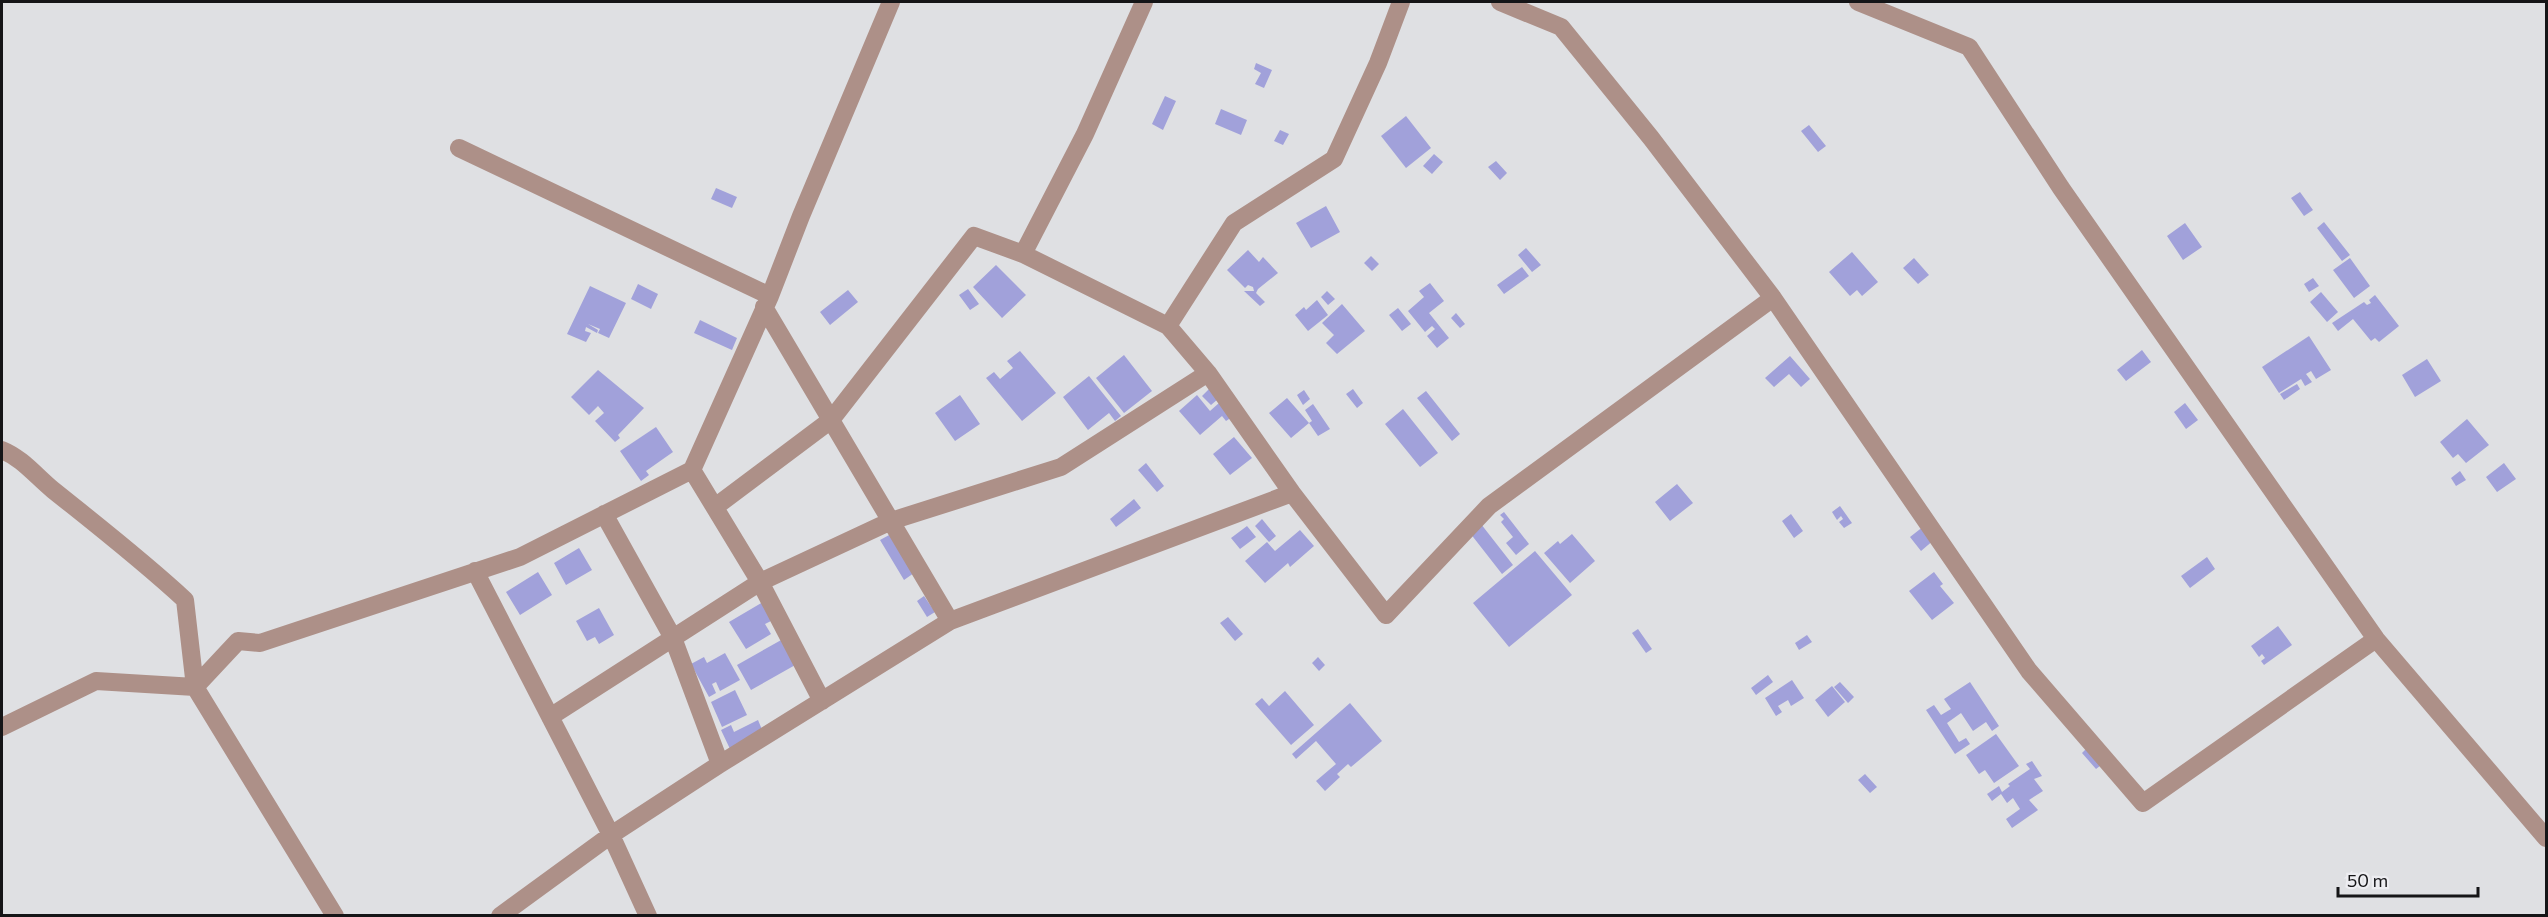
<svg xmlns="http://www.w3.org/2000/svg" width="2548" height="917" viewBox="0 0 2548 917" font-family="Commissioner,sans-serif">
<style>
.building{fill:#a1a1da}
.lines{fill:none;stroke-linecap:round;stroke-linejoin:round}
.street{stroke:#ad9088;stroke-width:18}
</style>
<rect width="100%" height="100%" fill="#dfe0e3"/>
<path class="building" d="M1256,63L1272,70L1264,88L1255,84L1261,73L1254,69Z
M1165,96L1176,101L1163,130L1152,124Z
M1221,109L1247,120L1241,135L1215,124Z
M1406,116L1431,148L1406,168L1381,136Z
M1809,125L1826,146L1818,152L1801,131Z
M1280,130L1289,134L1283,145L1274,141Z
M1434,154L1443,162L1432,174L1423,166Z
M1496,161L1507,173L1500,180L1488,167Z
M716,188L737,197L732,208L711,199Z
M2300,192L2313,210L2304,216L2291,198Z
M1326,206L1340,232L1311,248L1296,223Z
M2324,222L2350,255L2342,261L2317,228Z
M2185,223L2202,247L2183,260L2167,236Z
M1526,248L1541,265L1532,272L1518,255Z
M1248,250L1259,262L1263,257L1278,273L1258,289L1256,293L1265,302L1260,306L1244,291H1254L1253,287L1248,285L1245,288L1227,270Z
M1852,252L1878,282L1862,296L1857,290L1850,296L1829,272Z
M1371,256L1379,264L1372,271L1364,263Z
M1914,258L1929,275L1918,284L1903,268Z
M2350,258L2370,286L2354,298L2333,270Z
M996,265L1026,295L1002,318L973,287Z
M1522,267L1529,276L1504,294L1497,285Z
M2313,278L2319,286L2309,292L2304,284Z
M1430,283L1444,301L1429,313L1449,338L1437,348L1427,336L1435,329L1432,326L1425,332L1408,311L1424,297L1419,291Z
M638,284L658,294L651,309L631,299Z
M590,286L626,303L609,338L598,333L600,329L588,324L598,330L597,333L586,327L585,331L591,333L586,342L567,334Z
M968,289L979,304L970,310L959,295Z
M848,290L858,302L830,325L820,312Z
M1327,291L1335,299L1328,305L1321,297Z
M2321,292L2338,312L2327,322L2310,302Z
M2375,295L2399,326L2379,342L2375,338L2371,341L2353,319L2338,331L2332,323L2364,302L2367,305L2371,303L2369,300Z
M1317,300L1328,315L1308,331L1295,315L1304,307L1306,310Z
M1342,304L1365,331L1337,354L1326,343L1334,335L1322,323Z
M1398,308L1411,324L1402,331L1389,315Z
M1456,313L1465,324L1460,328L1451,318Z
M700,320L737,338L732,350L694,333Z
M2309,336L2331,370L2316,379L2311,371L2306,374L2312,382L2305,386L2301,379L2279,393L2262,367Z
M2142,350L2151,362L2126,381L2117,370Z
M1020,351L1056,393L1022,421L986,378L994,372L1000,379L1013,368L1007,361Z
M1124,355L1152,391L1124,413L1096,378Z
M1790,356L1810,379L1801,387L1789,374L1774,387L1765,378Z
M2427,359L2441,381L2415,397L2402,375Z
M598,370L644,408L618,435L620,438L615,442L595,421L604,413L598,406L589,415L571,397Z
M1089,376L1121,416L1115,421L1109,413L1088,430L1063,397Z
M2297,384L2300,389L2284,400L2280,394Z
M1209,389L1218,399L1211,405L1202,396Z
M1353,389L1363,403L1357,408L1346,394Z
M1304,390L1310,399L1303,405L1297,395Z
M1426,391L1460,434L1452,441L1417,398Z
M960,395L980,424L955,441L935,413Z
M1197,395L1210,411L1219,403L1232,417L1226,421L1222,416L1200,435L1179,411Z
M1287,398L1309,423L1291,438L1269,413Z
M2185,403L2198,420L2186,429L2174,412Z
M1313,404L1330,429L1318,436L1309,423L1312,421L1305,410Z
M1403,409L1438,453L1420,467L1385,424Z
M2467,419L2489,445L2466,463L2458,454L2453,458L2440,442Z
M656,427L673,452L646,471L649,475L641,481L620,451Z
M1234,437L1252,458L1230,475L1213,454Z
M1146,463L1164,486L1157,492L1138,470Z
M2504,463L2516,479L2497,492L2486,477Z
M2460,471L2466,480L2456,486L2451,478Z
M1677,484L1693,503L1670,521L1655,502Z
M1134,499L1141,508L1116,527L1110,519Z
M1840,506L1852,523L1844,528L1839,522L1843,519L1841,516L1837,520L1832,512Z
M1504,512L1529,544L1516,555L1506,543L1513,537L1501,522L1504,519L1500,515Z
M1791,514L1803,531L1794,538L1782,521Z
M1262,519L1276,536L1269,542L1255,526Z
M1481,524L1513,565L1502,574L1470,533Z
M1247,526L1256,537L1240,549L1231,538Z
M1924,526L1935,539L1921,551L1910,537Z
M1300,530L1314,546L1290,567L1288,563L1265,583L1245,561L1267,542L1275,551Z
M891,534L914,573L904,580L880,540Z
M1572,534L1595,561L1570,583L1544,553L1558,541L1560,544Z
M579,548L592,570L566,585L554,563Z
M1535,551L1572,595L1509,647L1473,603Z
M2207,557L2215,569L2190,588L2181,576Z
M538,572L552,595L520,615L506,592Z
M1934,572L1943,584L1940,586L1954,603L1932,620L1909,591Z
M924,596L935,612L927,617L917,601Z
M763,602L773,620L765,624L771,634L746,649L729,622Z
M599,608L614,635L599,644L595,637L587,641L576,621Z
M1228,617L1243,634L1235,641L1220,623Z
M2278,626L2292,645L2264,665L2261,661L2265,658L2262,654L2259,657L2251,646Z
M1638,629L1652,649L1646,653L1632,633Z
M1807,635L1812,642L1799,650L1795,643Z
M783,639L797,664L751,690L737,665Z
M725,653L740,680L720,691L716,682L712,684L716,693L709,697L691,664L704,657L707,663Z
M1318,657L1325,665L1319,671L1312,663Z
M1768,675L1773,682L1756,695L1751,688Z
M1792,680L1804,698L1791,706L1788,700L1778,706L1782,712L1776,716L1765,698Z
M1840,682L1854,697L1848,703L1834,687Z
M1970,682L1999,726L1992,731L1986,722L1973,731L1961,713L1947,723L1959,742L1966,738L1970,744L1955,754L1926,710L1934,705L1941,715L1951,709L1944,699Z
M1832,686L1845,702L1828,717L1815,700Z
M735,690L747,715L722,727L711,702Z
M1285,691L1314,725L1291,745L1255,704L1262,698L1269,706Z
M1350,703L1382,741L1351,767L1348,764L1337,774L1340,777L1325,791L1316,781L1336,764L1316,741L1296,759L1292,754Z
M758,720L763,732L731,751L721,730L731,725L734,732Z
M1996,734L2019,766L1994,783L1985,770L1979,774L1966,755Z
M2090,745L2105,762L2096,769L2082,753Z
M2032,761L2042,776L2034,779L2043,791L2029,800L2038,810L2012,828L2006,819L2020,809L2013,798L2007,803L2001,794L1992,801L1987,794L1999,786L2002,792L2010,786L2008,784L2030,769L2026,764Z
M1865,774L1877,787L1870,793L1858,780Z"/>
<g class="lines">
<path class="street" d="M1500,2L1561,27L1651,138L1773,298L2029,671L2143,803L2376,639
M1858,2L1969,47L2061,188L2376,639L2546,838
M459,148L770,296
M1023,254L1168,326L1208,373L1292,493L1386,615L1489,506L1773,298
M764,307L950,621
M1168,326L1234,223L1334,159L1378,63L1401,2
M2,450C22,458 36,476 53,490C98,526 143,561 185,600L195,687L335,916
M692,470L760,582L822,701
M715,507L831,420L974,236L1023,254L1085,134L1144,2
M604,514L673,638L720,764
M475,571L611,835L648,916
M550,717L760,582L891,521L1061,467L1208,373
M2,727L96,681L195,687L238,641L260,643L520,557L692,470L770,296L801,216L891,2
M500,916L611,835L720,764L950,621L1292,493"/>
</g>
<rect width="2548" height="917" fill="none" stroke="#151517" stroke-width="6"/>
<path d="M2338 887v9h140v-9" fill="none" stroke="#151517" stroke-width="3"/>
<text x="2347" y="887" font-size="18" fill="#151517" stroke="#ededf1" stroke-width="4.5" paint-order="stroke">50 m</text>
</svg>
